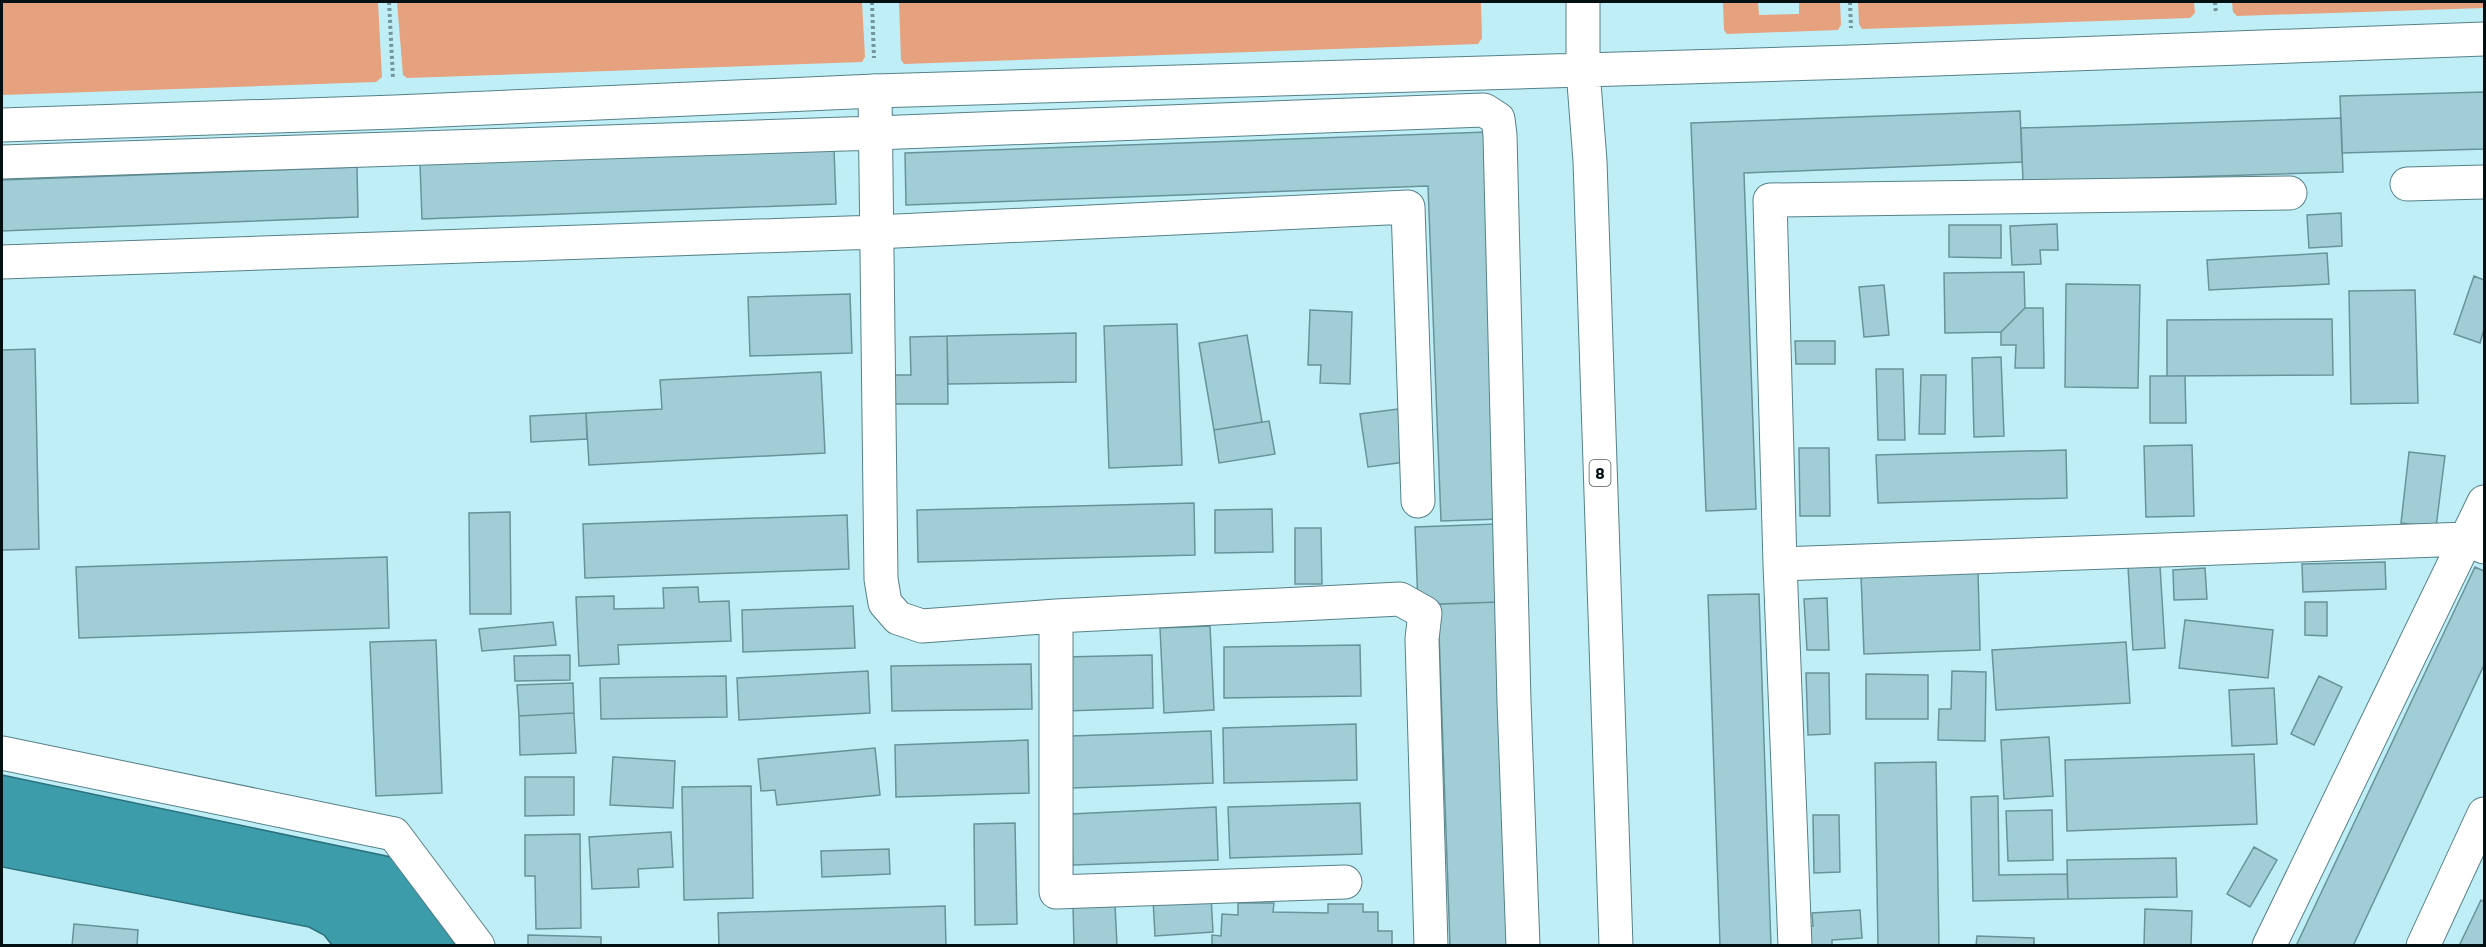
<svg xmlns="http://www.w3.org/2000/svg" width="2486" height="947" viewBox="0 0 2486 947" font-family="'Titillium Web',sans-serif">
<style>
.green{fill:#e6a17e}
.water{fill:#3c9caa;stroke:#2b727d;stroke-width:1.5}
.building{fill:#a1ced6;stroke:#68939b;stroke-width:1.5}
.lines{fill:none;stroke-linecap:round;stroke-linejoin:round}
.minor-casing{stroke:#568189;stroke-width:35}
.major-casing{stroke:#568189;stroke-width:35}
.path{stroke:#74959b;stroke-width:4;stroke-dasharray:3 3;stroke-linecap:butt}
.minor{stroke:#fff;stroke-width:33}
.major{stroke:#fff;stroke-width:33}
.labels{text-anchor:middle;stroke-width:4.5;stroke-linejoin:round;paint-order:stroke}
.shield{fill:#fff;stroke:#4e585a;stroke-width:1.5}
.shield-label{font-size:16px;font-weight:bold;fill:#021013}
</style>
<rect width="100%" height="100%" fill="#c0eef6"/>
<path class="green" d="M2,2H378L382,77L376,82L2,95Z
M397,2H862L865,57L862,62L407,78L403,75Z
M899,2H1481L1482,38L1478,44L904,64L901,60Z
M1723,2H1758L1759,15L1799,14V2H1840L1841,25L1838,30L1727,34L1724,30Z
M1858,2H2194L2195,13L2190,18L1862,29L1859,24Z
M2232,2H2484V8L2237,16L2233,12Z"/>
<path class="water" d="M2,775L391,857L456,945H332L324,935L309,927L2,867Z"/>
<path class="building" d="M2484,92V149L2342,153L2340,96Z
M2020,111L2022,162L1744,173L1756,509L1706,511L1691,123Z
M2341,118L2343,172L2023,182L2021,128Z
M1487,132L1501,519L1441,521L1428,186L906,205L905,153Z
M834,149L836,204L422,219L420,164Z
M357,167L358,217L2,231V180Z
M2341,213L2342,246L2309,248L2307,215Z
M2057,224L2058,250H2040L2041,264L2012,265L2010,226Z
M1949,225H2001V258L1949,257Z
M2327,253L2329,284L2209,290L2207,260Z
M2024,272L2025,308L2001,332L1945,333L1944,273Z
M2474,276L2484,280V329L2480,343L2454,334Z
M2066,284L2140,285L2138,388L2065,387Z
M1884,285L1889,335L1864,337L1859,287Z
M2415,290L2418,403L2351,404L2349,291Z
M850,294L852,353L750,356L748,297Z
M2025,308H2043L2044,368H2015L2016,345H2001V332Z
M1310,310L1352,312L1350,384L1320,383L1321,365H1308Z
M2332,319L2333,375L2167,376V320Z
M1177,324L1182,465L1109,468L1104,326Z
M1076,333V382L948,384L947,336Z
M1247,335L1262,422L1214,430L1199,343Z
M947,336L948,404H895L894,375H911L910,337Z
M1795,341H1835V364H1796Z
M35,349L39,549L2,550V350Z
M2001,357L2004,436L1974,437L1972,358Z
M1876,369H1903L1905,440H1878Z
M821,372L825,453L589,465L586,413L662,409L660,380Z
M1921,375H1946L1945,434H1919Z
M2150,376H2185L2186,423H2150Z
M1398,409L1405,462L1368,467L1360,414Z
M586,413L587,439L531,442L530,416Z
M1269,421L1275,454L1219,463L1214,430Z
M2192,445L2194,516L2146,517L2144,446Z
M1799,448H1829L1830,516H1800Z
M2066,450L2067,498L1878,503L1876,455Z
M2409,452L2445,456L2436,527L2401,523Z
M1194,503L1195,555L918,562L917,510Z
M1272,509L1273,552L1215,553V510Z
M510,512L511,614H470L469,513Z
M847,515L849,569L585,578L583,524Z
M1497,524L1499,602L1418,605L1415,527Z
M1295,528H1321L1322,584H1295Z
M387,557L389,628L79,638L76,567Z
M2385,562L2386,589L2303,592L2302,564Z
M2160,566L2165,648L2133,650L2128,567Z
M2475,567L2484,571V665L2353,946H2296Z
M2205,568L2207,599L2174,600L2173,570Z
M1978,571L1980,650L1864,654L1861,575Z
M698,587L699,602L729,601L731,641L618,645L619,664L579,666L576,597L614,596V609L664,608L663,588Z
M1759,594L1771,946H1720L1708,595Z
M1827,598L1829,650H1807L1804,599Z
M1499,602L1511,946H1450L1438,604Z
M2305,602H2327V636L2305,635Z
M853,606L855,648L743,652L742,610Z
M2185,620L2273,630L2268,678L2179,668Z
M553,622L556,645L482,651L479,629Z
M1210,626L1214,710L1164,713L1160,628Z
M436,640L442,793L376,796L370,642Z
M2126,642L2130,703L1996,710L1992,650Z
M1360,645L1361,696L1224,698V647Z
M570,655V680L515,681L514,656Z
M1152,655L1153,708L1066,711L1064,657Z
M1031,664L1032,709L892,711L891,666Z
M868,671L870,713L739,720L737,678Z
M1952,671L1986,672L1985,741L1938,740L1939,709H1951Z
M1806,673H1829L1830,734L1808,735Z
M1866,674L1928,675V719H1866Z
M726,676L727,717L601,719L600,678Z
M2319,676L2342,687L2314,745L2291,734Z
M573,683L574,713L519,716L517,685Z
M2274,688L2277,744L2232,746L2229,690Z
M574,713L576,753L520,755L519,716Z
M1356,724L1357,780L1224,783L1223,728Z
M1211,731L1213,783L1072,788L1071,736Z
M2049,737L2053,796L2004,799L2001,740Z
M1028,740L1029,793L896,797L895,745Z
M875,748L880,795L777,805L775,790L761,791L758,759Z
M2254,754L2257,824L2067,831L2065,760Z
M613,757L675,761L673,808L610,805Z
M1936,762L1939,946H1878L1875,763Z
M525,777H574V815L525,816Z
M751,786L753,898L684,900L682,787Z
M1998,796L1999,875L2067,874L2068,899L1973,901L1971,797Z
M1360,803L1362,854L1230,858L1228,807Z
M1216,807L1218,860L1073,865L1071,814Z
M2052,810L2053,860L2008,861L2006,811Z
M1813,815H1839L1840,872L1814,873Z
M1015,823L1017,924L975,925L974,824Z
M671,832L673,867L638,869L639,887L592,889L589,837Z
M580,834L581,928L536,929L535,876H525V835Z
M2254,847L2277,860L2250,907L2227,894Z
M889,849L890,874L822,877L821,851Z
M2176,858L2177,897L2068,899L2067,860Z
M1211,896L1213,932L1155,936L1153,899Z
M2481,900L2484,902V946H2459Z
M1238,903H1274L1273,912L1328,913V904H1363V912H1378V931H1392V946H1212V935L1221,936L1222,914L1238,915Z
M1115,904L1117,946H1074L1073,905Z
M945,906L946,946H719L718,913Z
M2145,909L2192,911L2191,946H2144Z
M1860,910L1862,938L1832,940V946H1804L1803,927L1813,926L1812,913Z
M74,924L138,930L137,946H72Z
M528,935L601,937V946H528Z
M1977,936L2034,938V946H1976Z"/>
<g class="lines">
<g class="minor-casing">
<path id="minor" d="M875,91L881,579L885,603L898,618L922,626L1056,616L1400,599L1425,613L1422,639L1431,946
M2,162L875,133L1484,110L1498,119L1500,135L1514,701L1523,946
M2407,184L2484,182
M2,262L876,232L1408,207L1418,501
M1780,564L2466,539L2484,547
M1056,616V892L1345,882
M2,753L394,834L478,946
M1795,946L1780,564L1770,200L2290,193
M2269,946L2484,502
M2423,946L2484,814"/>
</g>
<g class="major-casing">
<path id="major" d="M1583,2V70L1590,161L1616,946
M2,125L395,112L875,91L1852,62L2484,39"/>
</g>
<path class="path" d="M389,2L393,78
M872,2L874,58
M1850,2L1851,28
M2215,2L2216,14"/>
<use href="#minor" class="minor"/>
<use href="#major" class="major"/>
</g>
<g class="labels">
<rect class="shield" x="1589.5" y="460" width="21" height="26" rx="4.5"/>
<g class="shield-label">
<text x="1600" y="479">8</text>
</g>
</g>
<rect width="2486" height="947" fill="none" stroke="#021013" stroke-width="6"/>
</svg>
